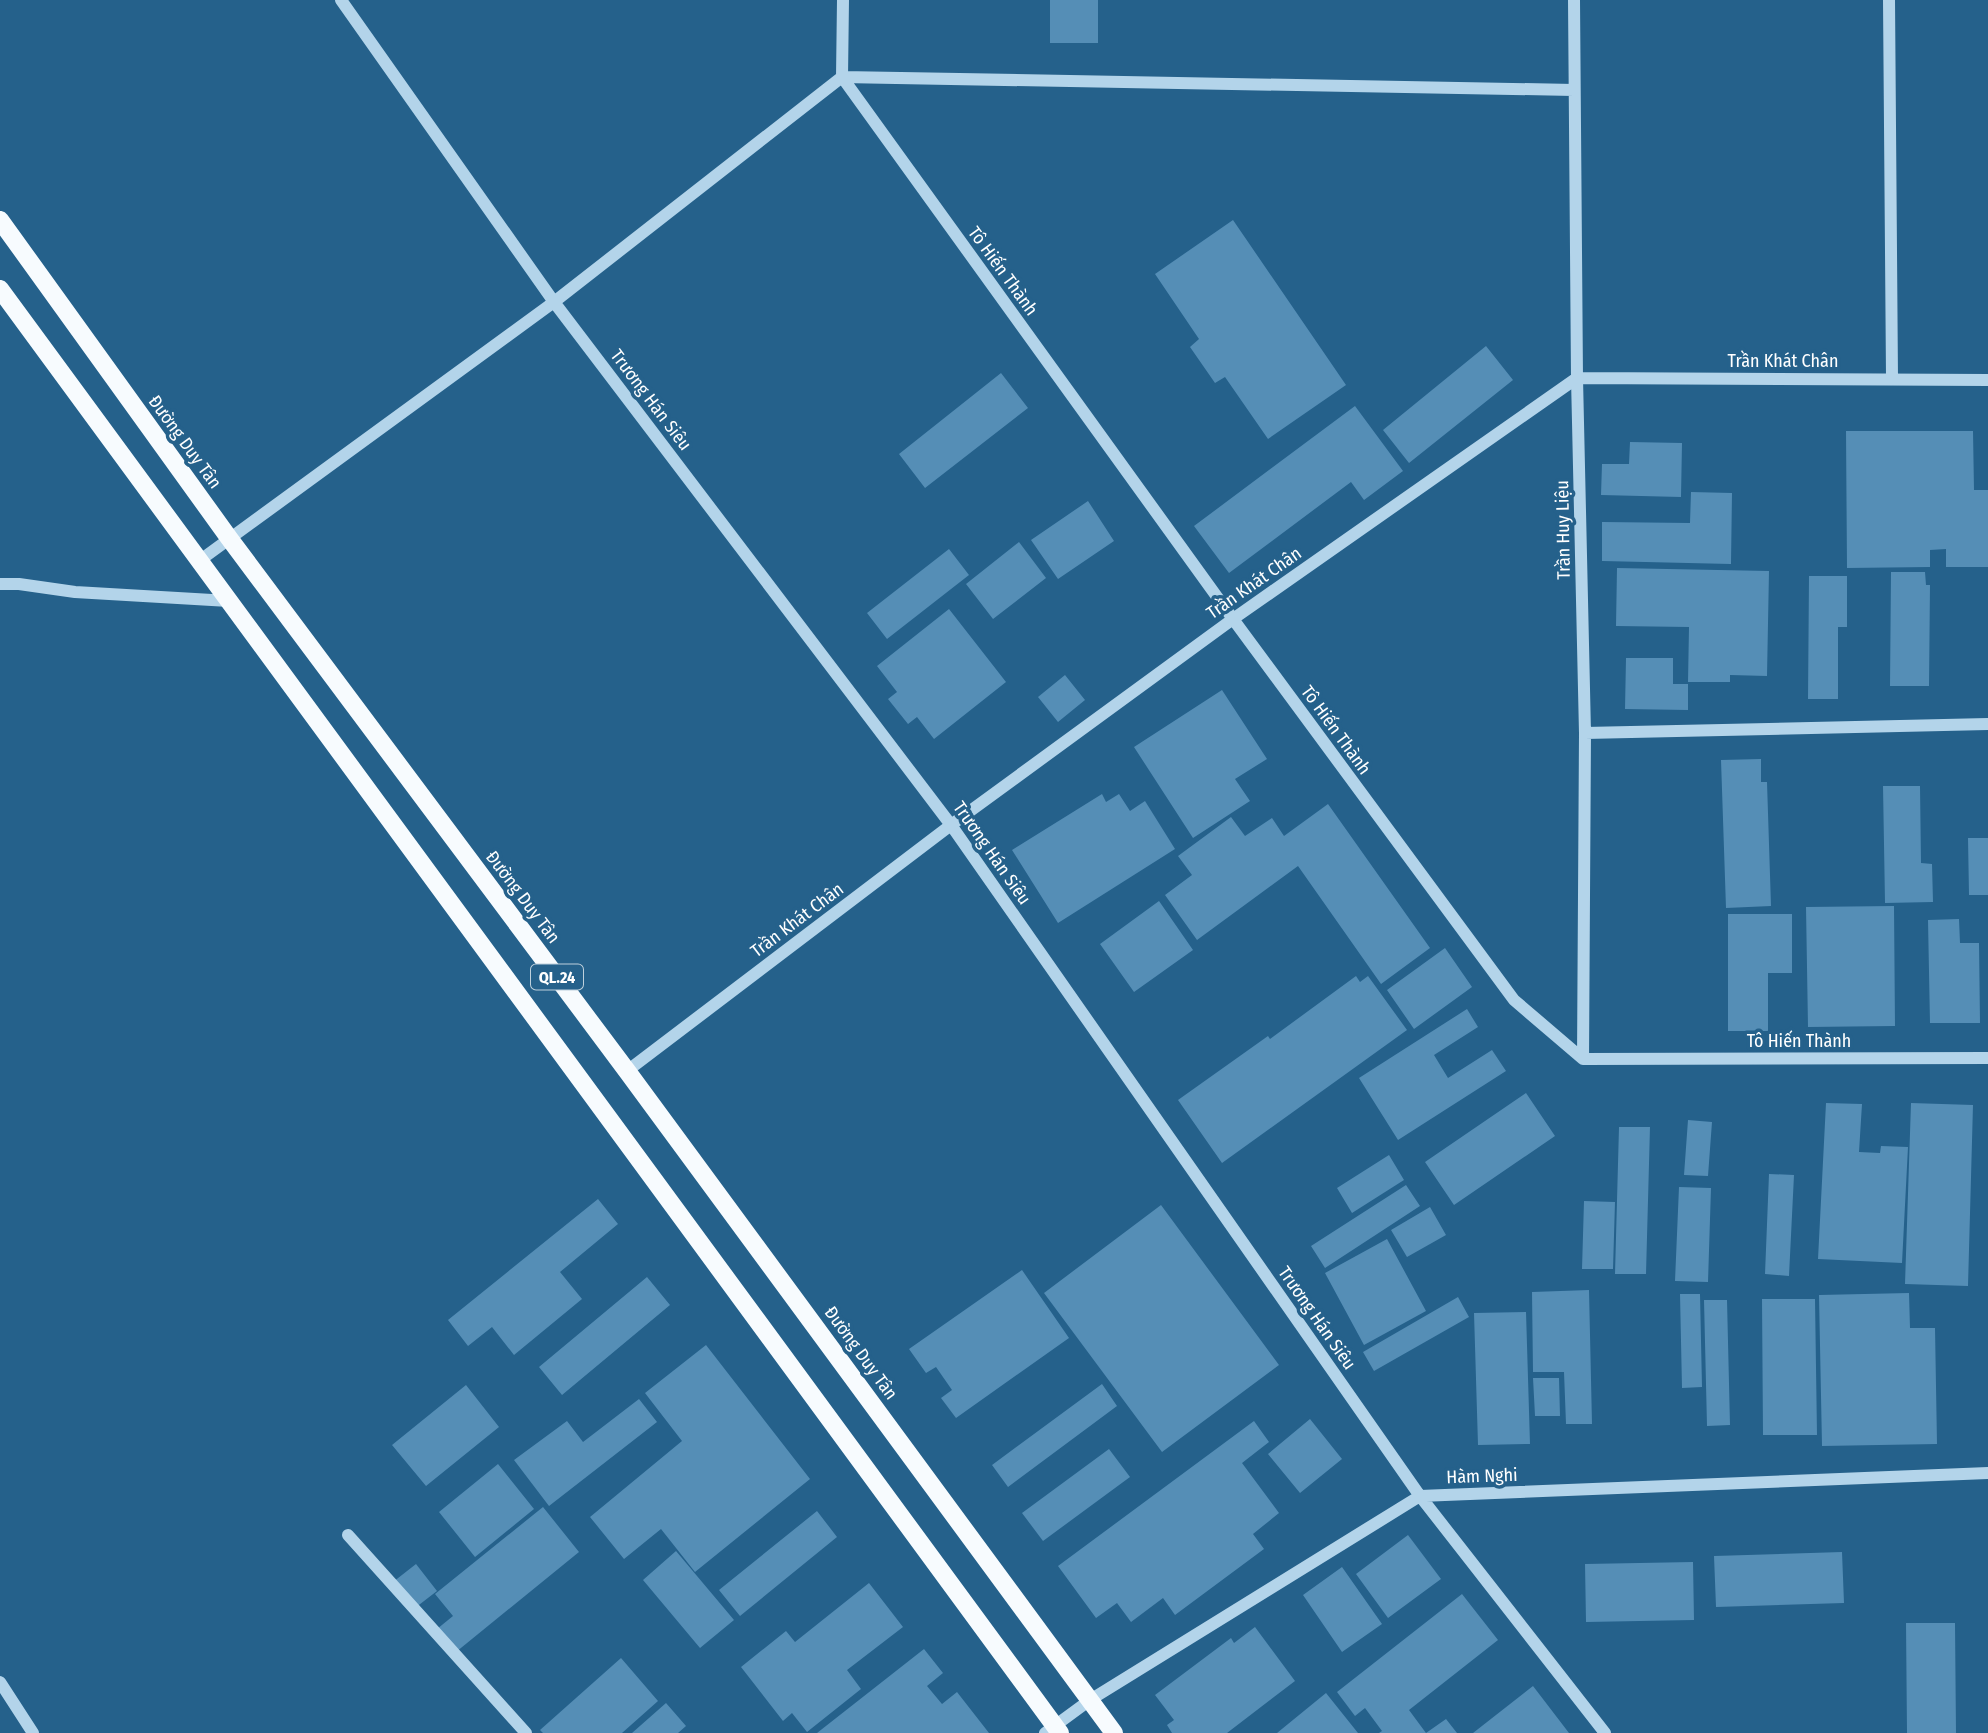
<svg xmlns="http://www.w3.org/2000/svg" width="1988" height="1733" viewBox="0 0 1988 1733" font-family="'Fira Sans Condensed',sans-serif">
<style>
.building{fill:#558eb6}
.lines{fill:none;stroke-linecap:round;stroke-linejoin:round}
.minor{stroke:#b3d4ea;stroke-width:12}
.major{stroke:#f7fbfe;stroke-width:18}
.labels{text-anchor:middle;stroke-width:7;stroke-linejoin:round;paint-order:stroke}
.shield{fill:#25618b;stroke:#bed0dc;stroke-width:2}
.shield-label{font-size:16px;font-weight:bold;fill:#fff}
.street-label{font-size:18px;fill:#fff;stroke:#25618b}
</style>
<rect width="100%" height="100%" fill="#25618b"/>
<path class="building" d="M1050,0H1098V43H1050Z
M1233,220L1346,385L1268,439L1225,377L1215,383L1190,347L1199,339L1155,274Z
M1486,346L1513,380L1409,463L1383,430Z
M1001,373L1028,408L925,488L899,454Z
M1355,406L1403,471L1364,500L1351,482L1229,573L1194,526Z
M1846,431H1973L1974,490H1988V567H1946V549L1930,550V567L1847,568Z
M1630,442L1682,443L1681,497L1601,495L1602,464H1629Z
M1691,492L1732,493L1731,564L1602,561V522L1690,523Z
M1088,501L1114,541L1058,579L1031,540Z
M1019,542L1046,578L993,619L966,584Z
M949,549L969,575L887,639L867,613Z
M1617,568L1769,571L1767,676L1730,675V682H1688L1689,627L1616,626Z
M1891,572H1925L1926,585H1930L1929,686H1890Z
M1809,576H1847V627H1838V699H1808Z
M949,609L1006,682L934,739L917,717L908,724L888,699L897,692L877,666Z
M1626,658H1673V684H1688V710L1625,709Z
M1065,675L1085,700L1058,722L1038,697Z
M1222,690L1267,759L1235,779L1250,801L1193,838L1134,747Z
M1761,759V782H1767L1771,906L1726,908L1721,760Z
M1883,786H1920L1921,863L1932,864L1933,902L1885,903Z
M1102,794L1106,802L1119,794L1130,811L1145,801L1175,849L1058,923L1012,850Z
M1328,804L1430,948L1381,984L1298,866L1197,940L1165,895L1192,875L1178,856L1231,817L1245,836L1272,818L1284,836Z
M1968,838H1988V895H1969Z
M1159,901L1193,950L1134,992L1100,944Z
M1894,906L1895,1026L1808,1027L1806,907Z
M1728,914H1792V973H1768V1031H1728Z
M1959,919L1960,943H1979L1980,1023H1930L1928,920Z
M1445,948L1472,987L1414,1029L1387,990Z
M1356,976L1360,982L1368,976L1407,1030L1222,1163L1178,1100L1268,1036L1270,1039Z
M1467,1009L1478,1027L1434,1055L1448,1078L1492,1050L1506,1071L1398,1140L1359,1078Z
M1526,1093L1555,1136L1454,1205L1425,1162Z
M1826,1103L1862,1104L1859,1152L1880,1153L1881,1146L1908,1147L1902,1263L1818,1259Z
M1911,1103L1973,1105L1968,1286L1905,1284Z
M1688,1120L1712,1122L1708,1176L1684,1175Z
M1619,1127H1650L1646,1274H1615Z
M1389,1155L1404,1180L1352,1213L1337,1188Z
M1769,1174L1794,1175L1789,1276L1765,1274Z
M1406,1185L1420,1206L1325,1268L1311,1246Z
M1679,1187L1711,1188L1708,1282L1675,1281Z
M598,1199L618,1224L560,1272L582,1299L514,1355L492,1327L468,1346L448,1320Z
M1584,1201L1615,1202L1613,1269H1582Z
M1161,1205L1279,1365L1162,1452L1044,1293Z
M1430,1207L1446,1235L1407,1257L1391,1230Z
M1387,1239L1426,1311L1364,1345L1325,1273Z
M1022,1270L1069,1338L956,1418L941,1398L952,1390L936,1367L926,1373L909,1349Z
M647,1277L670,1305L562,1395L539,1367Z
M1589,1290L1592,1424H1566L1564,1372H1533L1532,1292Z
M1909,1293L1910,1328H1935L1937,1444L1822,1446L1819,1295Z
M1680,1294H1700L1702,1387L1682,1388Z
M1458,1297L1469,1317L1374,1371L1363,1352Z
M1762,1299H1815L1817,1435H1763Z
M1704,1300H1727L1730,1425L1707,1426Z
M1526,1312L1530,1444L1478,1445L1474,1313Z
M706,1345L810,1479L695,1572L661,1529L624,1559L590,1517L682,1441L645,1393Z
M1533,1378H1559L1560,1416H1535Z
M1102,1384L1117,1406L1008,1487L992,1465Z
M466,1385L499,1427L426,1486L392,1445Z
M639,1399L657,1422L549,1506L514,1460L567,1421L583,1442Z
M1310,1419L1342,1459L1300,1493L1268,1454Z
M1254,1421L1269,1442L1242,1463L1279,1513L1253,1534L1264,1549L1175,1615L1163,1598L1131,1622L1117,1603L1096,1618L1058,1566Z
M1109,1449L1130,1477L1043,1541L1022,1513Z
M498,1464L534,1509L475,1557L439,1512Z
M543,1507L579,1552L456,1652L437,1629L453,1616L435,1594Z
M817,1511L837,1537L740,1616L719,1590Z
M1408,1535L1441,1579L1388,1618L1356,1574Z
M676,1551L734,1620L700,1648L643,1580Z
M1842,1552L1844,1603L1716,1607L1714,1556Z
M1693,1562L1694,1620L1586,1622L1585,1564Z
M416,1564L437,1591L415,1608L393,1582Z
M1342,1567L1382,1624L1342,1652L1303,1595Z
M869,1583L903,1627L847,1670L861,1689L807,1732L792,1713L783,1721L741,1667L786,1631L795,1642Z
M1462,1594L1498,1640L1409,1710L1426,1733L1446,1719L1457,1733H1379L1382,1731L1365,1708L1355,1716L1337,1692Z
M1906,1623H1955L1956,1733H1907Z
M1255,1627L1295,1681L1227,1733H1172L1167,1725L1174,1720L1155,1695L1231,1638L1234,1643Z
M924,1649L943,1673L927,1686L942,1704L957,1692L989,1733H817Z
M621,1658L658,1701L622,1733H543L540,1730Z
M1533,1686L1569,1733H1473Z
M1326,1693L1358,1733H1277Z
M666,1703L686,1726L678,1733H632Z"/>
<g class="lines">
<path class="minor" d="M341,0L554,302L951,825L1420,1496L1605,1733
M1574,0L1577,378L1585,733L1583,1059
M1889,0L1892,378
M842,77L1233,619L1514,1000L1583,1059L1988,1058
M842,77L843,0
M199,561L554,302L842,77L1574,90
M0,584H19L75,592L229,601
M1585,733L1988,724
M627,1071L951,825L1233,619L1577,378L1988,380
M348,1535L526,1733
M0,1682L33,1733
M1045,1733L1090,1700L1420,1496L1988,1473"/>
<path class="major" d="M0,220L229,538L627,1071L1114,1733
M0,289L1060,1733"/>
</g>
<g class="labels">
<rect class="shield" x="531" y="964.5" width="52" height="25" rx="5"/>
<g class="shield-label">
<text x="557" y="983">QL.24</text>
</g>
<g class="street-label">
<text transform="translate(1003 271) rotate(54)" y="6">Tô Hiến Thành</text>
<text x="1783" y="367">Trần Khát Chân</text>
<text transform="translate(651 400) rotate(53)" y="6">Trương Hán Siêu</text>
<text transform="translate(185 442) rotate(54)" y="6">Đường Duy Tân</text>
<text transform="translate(1563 530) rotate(-91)" y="6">Trần Huy Liệu</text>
<text transform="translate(1254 583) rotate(-35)" y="6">Trần Khát Chân</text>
<text transform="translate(1336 730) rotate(54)" y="6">Tô Hiến Thành</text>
<text transform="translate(992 853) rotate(55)" y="6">Trương Hán Siêu</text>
<text transform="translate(523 897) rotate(53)" y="6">Đường Duy Tân</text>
<text transform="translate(797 920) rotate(-37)" y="6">Trần Khát Chân</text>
<text x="1799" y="1047">Tô Hiến Thành</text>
<text transform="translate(1317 1318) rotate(55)" y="6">Trương Hán Siêu</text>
<text transform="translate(861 1353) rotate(54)" y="6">Đường Duy Tân</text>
<text transform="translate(1482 1476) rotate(-2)" y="6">Hàm Nghi</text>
</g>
</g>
</svg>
